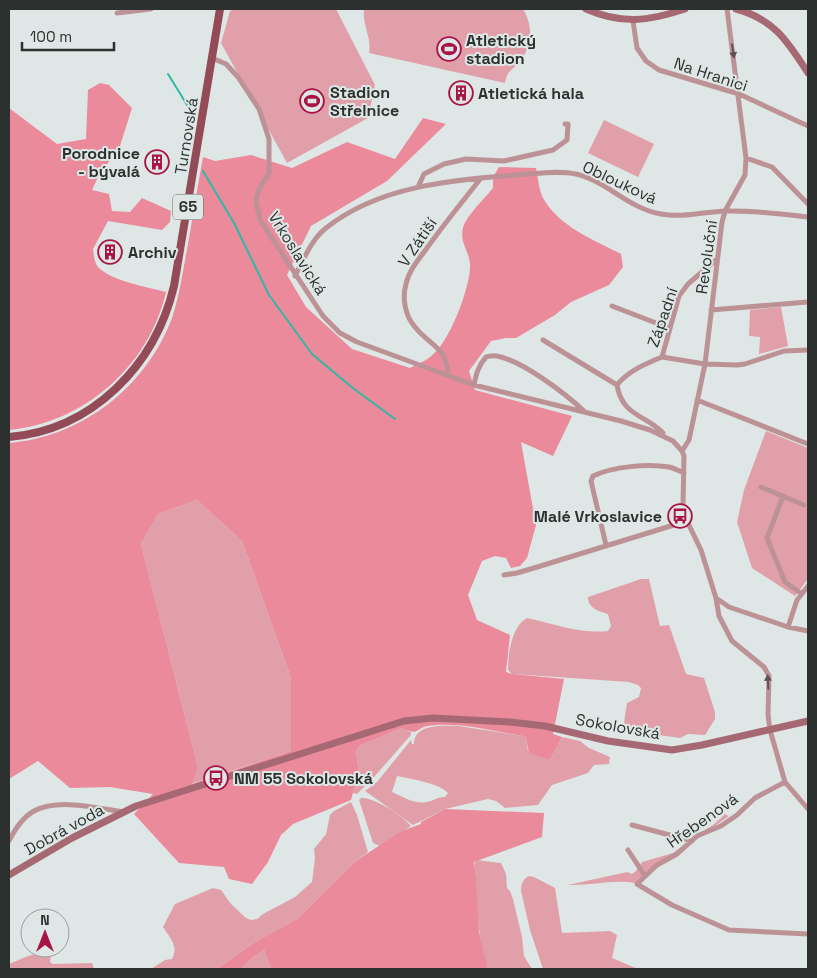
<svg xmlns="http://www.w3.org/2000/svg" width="817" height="978" viewBox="0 0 817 978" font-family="'Space Grotesk',sans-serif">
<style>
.green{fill:#e1a0a9;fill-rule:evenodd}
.forest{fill:#ea8a9b;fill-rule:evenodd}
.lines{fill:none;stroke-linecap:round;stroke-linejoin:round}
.stream{stroke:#2fb8a4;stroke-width:2}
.street{stroke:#bd9297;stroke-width:5}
.secondary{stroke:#a66973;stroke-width:7}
.primary{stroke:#944b58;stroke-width:8}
.oneway{fill:#5f5253}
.labels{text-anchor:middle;stroke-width:4;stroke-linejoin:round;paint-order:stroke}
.shield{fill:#dee7e5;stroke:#616766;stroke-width:1}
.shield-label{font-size:15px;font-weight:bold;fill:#2c302f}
.poi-label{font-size:16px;font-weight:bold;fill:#2c302f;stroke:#dee7e5;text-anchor:start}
.street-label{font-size:16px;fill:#2c302f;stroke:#dee7e5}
</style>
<rect width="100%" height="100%" fill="#dee7e5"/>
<path class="green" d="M234,9H336L375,85L368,118L287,163L221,43L230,11Z
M364,9H523C533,25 533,46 520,61C512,72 508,68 505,83L369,53C372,38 362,25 364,9Z
M604,120L654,144L638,177L588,153Z
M781,307L788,346L759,354L760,337L749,336L750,310Z
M766,431L808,448V579L795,596L752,568L737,522L744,490Z
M197,500L242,541L291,678V751L191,784L198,767L141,544L158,514Z
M641,579H649L660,626L669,625L686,674L704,678L715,712V719L705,735L688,734L680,738L639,732L628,734C621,725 626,713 627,703L639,697L641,688L638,685L629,682L512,674L508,670C508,653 512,626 527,618C554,624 581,634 608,631L611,626L608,614C598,611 588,608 588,597Z
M459,726L523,736L526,738L528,751L550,760L562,737L580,741L589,748L610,757L609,764L594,765L588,773L552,785L538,805L505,808L496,801L488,799L445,809L413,825L365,791L377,782L411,740L412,744H414C414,723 444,726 459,726ZM397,776C411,779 439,783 448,793L445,797C435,797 435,801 426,802C416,805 401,796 392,792Z
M402,728L411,732V735L374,777L357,794L353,793L359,772L356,752L359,746Z
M361,798C374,797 403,816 411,826L380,846L373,843L359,800Z
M351,802L357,815L368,852L357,860L297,919L255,942L217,969H151L165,960L172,959C179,946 170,938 163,927L175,904L213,888L221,890L231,904L246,918L251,920L257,919L263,914L295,897L312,882L315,858L314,849L326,834L330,815L334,811Z
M711,808L729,816L635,883C613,879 590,886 568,885L627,872L632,874L636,871L642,862L673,853L698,834L713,825L724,815Z
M476,860L501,863L506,874L507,888L510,891L513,899L522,937L524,956L532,969H488C478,941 477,909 476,879C476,872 473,866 476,860Z
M529,876L534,877L555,888L562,933L610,931L617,935L612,958L638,969H543L530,930L521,891C521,884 523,879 529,876Z
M264,950L271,969H240L252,958Z
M44,952L51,955L50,962L53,964L92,963L94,969H9V964L28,956Z"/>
<path class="forest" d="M100,83L109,85L132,108L119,149L100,173L92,190L109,194L112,211L130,212L142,198L171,211L170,222L162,230L108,221L93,249C94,255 94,263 99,268C112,281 147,287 166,292C149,366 84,423 9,430V108L57,144L86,139L88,90Z
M423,118L446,124L387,181L311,226L287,275L306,307L352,349L410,368C417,364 424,362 430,357C449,344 469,290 470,268C471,252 459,244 463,228C466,216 485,198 493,188V177L499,167L536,168C538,178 539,190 543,198C558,226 594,240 621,254L623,267L609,285L571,302L555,315L516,338H506L491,341L469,371L475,390L572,416L553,456L521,442L536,525L527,558L520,566L511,568L506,558L495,556L482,561L468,595L477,620L510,635L506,672L512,674L564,679L553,734L562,737L550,760L529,753L526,738L523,736C493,731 458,721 427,726C415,729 419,736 402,728L359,746L356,752L359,772L351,800L293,824L281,835L268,862L252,884L229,879L224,867L179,863L134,814L153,794L110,787L70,788L38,761L9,779V443C82,437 146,387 172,318C179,297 182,276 186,255C192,222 197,190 203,157L215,161L251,155L292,168L347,142L395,159ZM197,500L242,541L291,678V751L192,784L198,767L141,544L158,514Z
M445,809L544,813L542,837L474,862L476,876L479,932L488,969H271L264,950L252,958L240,969H217L255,942L297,919L357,860L402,831L421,824V822Z"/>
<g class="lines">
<path class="stream" d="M168,74L194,116
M203,171L234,223L269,295L312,354L354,389L395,419"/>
<path class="street" d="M117,13L151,9
M633,21L637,48L646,61L659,70L739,94L808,126
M212,58L226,64L238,77L259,109L269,139V173L258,191L256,201L260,220L323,316L340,333L357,342L474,385L621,421L650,430L673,441L682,451L684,456L683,505L687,521L701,550L716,598L729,607L788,627L808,631
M746,158L772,167L808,204
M418,187L424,174L444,164L466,159L504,161L553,150L567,140L568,124H565
M295,276C304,259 311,240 326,228C379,186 451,180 516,175C536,174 557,170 576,174C607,181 629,209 661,214C682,218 704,212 725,211C754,210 781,214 808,217
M612,306L669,328
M711,310L808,302
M543,340L617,385
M662,357L705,364L737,365L745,364L784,351L808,350
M662,357C645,364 628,371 617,385C622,416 646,415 663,433
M662,357L679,296L688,284L716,260
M448,375C447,347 430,346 415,327C405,316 402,298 406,284C409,270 419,259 427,248C444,224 463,201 481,178
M474,385C476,375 478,366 486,357C490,356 493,355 497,356C523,361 566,394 585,412
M697,400L808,444
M682,451L689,440L705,364L722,222L725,211L745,175L746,158L727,9
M761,487L804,505
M783,496L767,538L785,582L802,594
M606,545L591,481L593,476C612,467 648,463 669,467C674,468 679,471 684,473
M504,575L517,573L534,568L687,521
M716,598L719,616L732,641L764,667L769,676L768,715L770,730L785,782L808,809
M788,627L797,600L808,586
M785,782L755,798L737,815L721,826L697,836L677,854L657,865L637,884L672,905L729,930L808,934
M632,825L692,841
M9,841C14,831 23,817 34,811C58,798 97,808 123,812
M628,850L645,876"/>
<path class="secondary" d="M586,9C623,25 648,21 685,9
M736,9C774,19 788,42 808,73
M9,875L72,838L136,806L404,721L433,718L510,722L545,726L608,741L672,750L702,745L808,721"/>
<path class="primary" d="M9,437C92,430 155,366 174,286L220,9"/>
</g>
<defs><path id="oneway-solid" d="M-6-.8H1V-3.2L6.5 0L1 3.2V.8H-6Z" transform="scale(1.25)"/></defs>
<g class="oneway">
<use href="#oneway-solid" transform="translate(733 51) rotate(82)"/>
<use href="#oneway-solid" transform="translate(768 682) rotate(-93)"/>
</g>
<defs>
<g id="stadium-ring" transform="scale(1.25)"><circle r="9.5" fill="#dee7e5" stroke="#a91446" stroke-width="1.5"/><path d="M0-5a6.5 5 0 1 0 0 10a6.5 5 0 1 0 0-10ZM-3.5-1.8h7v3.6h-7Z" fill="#a91446"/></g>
<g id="building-ring" transform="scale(1.25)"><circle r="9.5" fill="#dee7e5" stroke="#a91446" stroke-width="1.5"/><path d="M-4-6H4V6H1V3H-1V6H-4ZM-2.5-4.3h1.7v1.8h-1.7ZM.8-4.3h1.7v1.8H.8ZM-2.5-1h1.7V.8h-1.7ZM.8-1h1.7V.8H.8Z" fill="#a91446"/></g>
<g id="bus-ring" transform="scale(1.25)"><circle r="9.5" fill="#dee7e5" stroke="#a91446" stroke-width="1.5"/><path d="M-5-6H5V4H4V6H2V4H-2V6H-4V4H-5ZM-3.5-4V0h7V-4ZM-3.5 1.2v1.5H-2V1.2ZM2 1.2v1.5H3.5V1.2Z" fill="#a91446"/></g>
</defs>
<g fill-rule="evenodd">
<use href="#stadium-ring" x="449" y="49"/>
<use href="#building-ring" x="461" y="93"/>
<use href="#stadium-ring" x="312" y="101"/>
<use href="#building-ring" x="157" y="162"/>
<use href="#building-ring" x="110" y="252"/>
<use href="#bus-ring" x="680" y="516"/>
<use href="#bus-ring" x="216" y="778"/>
</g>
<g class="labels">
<rect class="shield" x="173" y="194.5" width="30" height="25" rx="4"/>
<g class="shield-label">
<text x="188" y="212">65</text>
</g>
<g class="poi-label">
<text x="466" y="46">Atletický<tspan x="466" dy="18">stadion</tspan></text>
<text x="330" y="98">Stadion<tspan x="330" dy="18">Střelnice</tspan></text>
<text x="478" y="99">Atletická hala</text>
<text x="140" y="159" text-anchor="end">Porodnice<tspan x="140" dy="18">- bývalá</tspan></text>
<text x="128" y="258">Archiv</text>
<text x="662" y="522" text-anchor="end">Malé Vrkoslavice</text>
<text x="234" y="784">NM 55 Sokolovská</text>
</g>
<g class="street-label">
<text transform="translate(711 74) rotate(18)" y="6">Na Hranici</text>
<text transform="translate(186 136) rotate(-81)" y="6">Turnovská</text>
<text transform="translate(620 182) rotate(25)" y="6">Oblouková</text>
<text transform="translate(417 242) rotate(-56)" y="6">V Zátiší</text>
<text transform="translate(298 253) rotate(58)" y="6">Vrkoslavická</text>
<text transform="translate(706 257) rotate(-82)" y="6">Revoluční</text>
<text transform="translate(662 317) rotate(-71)" y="6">Západní</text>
<text transform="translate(618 726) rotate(10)" y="6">Sokolovská</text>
<text transform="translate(702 820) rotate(-35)" y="6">Hřebenová</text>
<text transform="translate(64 829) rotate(-29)" y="6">Dobrá voda</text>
</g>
</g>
<rect width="817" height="978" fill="none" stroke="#2c302f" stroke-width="20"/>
<g transform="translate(45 933)"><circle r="24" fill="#dee7e5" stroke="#979e9c"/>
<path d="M0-4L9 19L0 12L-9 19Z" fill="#a91446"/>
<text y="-8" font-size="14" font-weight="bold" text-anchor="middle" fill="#2c302f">N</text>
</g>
<path d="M22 42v8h92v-8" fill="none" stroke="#2c302f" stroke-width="2.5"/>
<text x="30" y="42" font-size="15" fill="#2c302f" stroke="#dee7e5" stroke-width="4" paint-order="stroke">100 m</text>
</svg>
